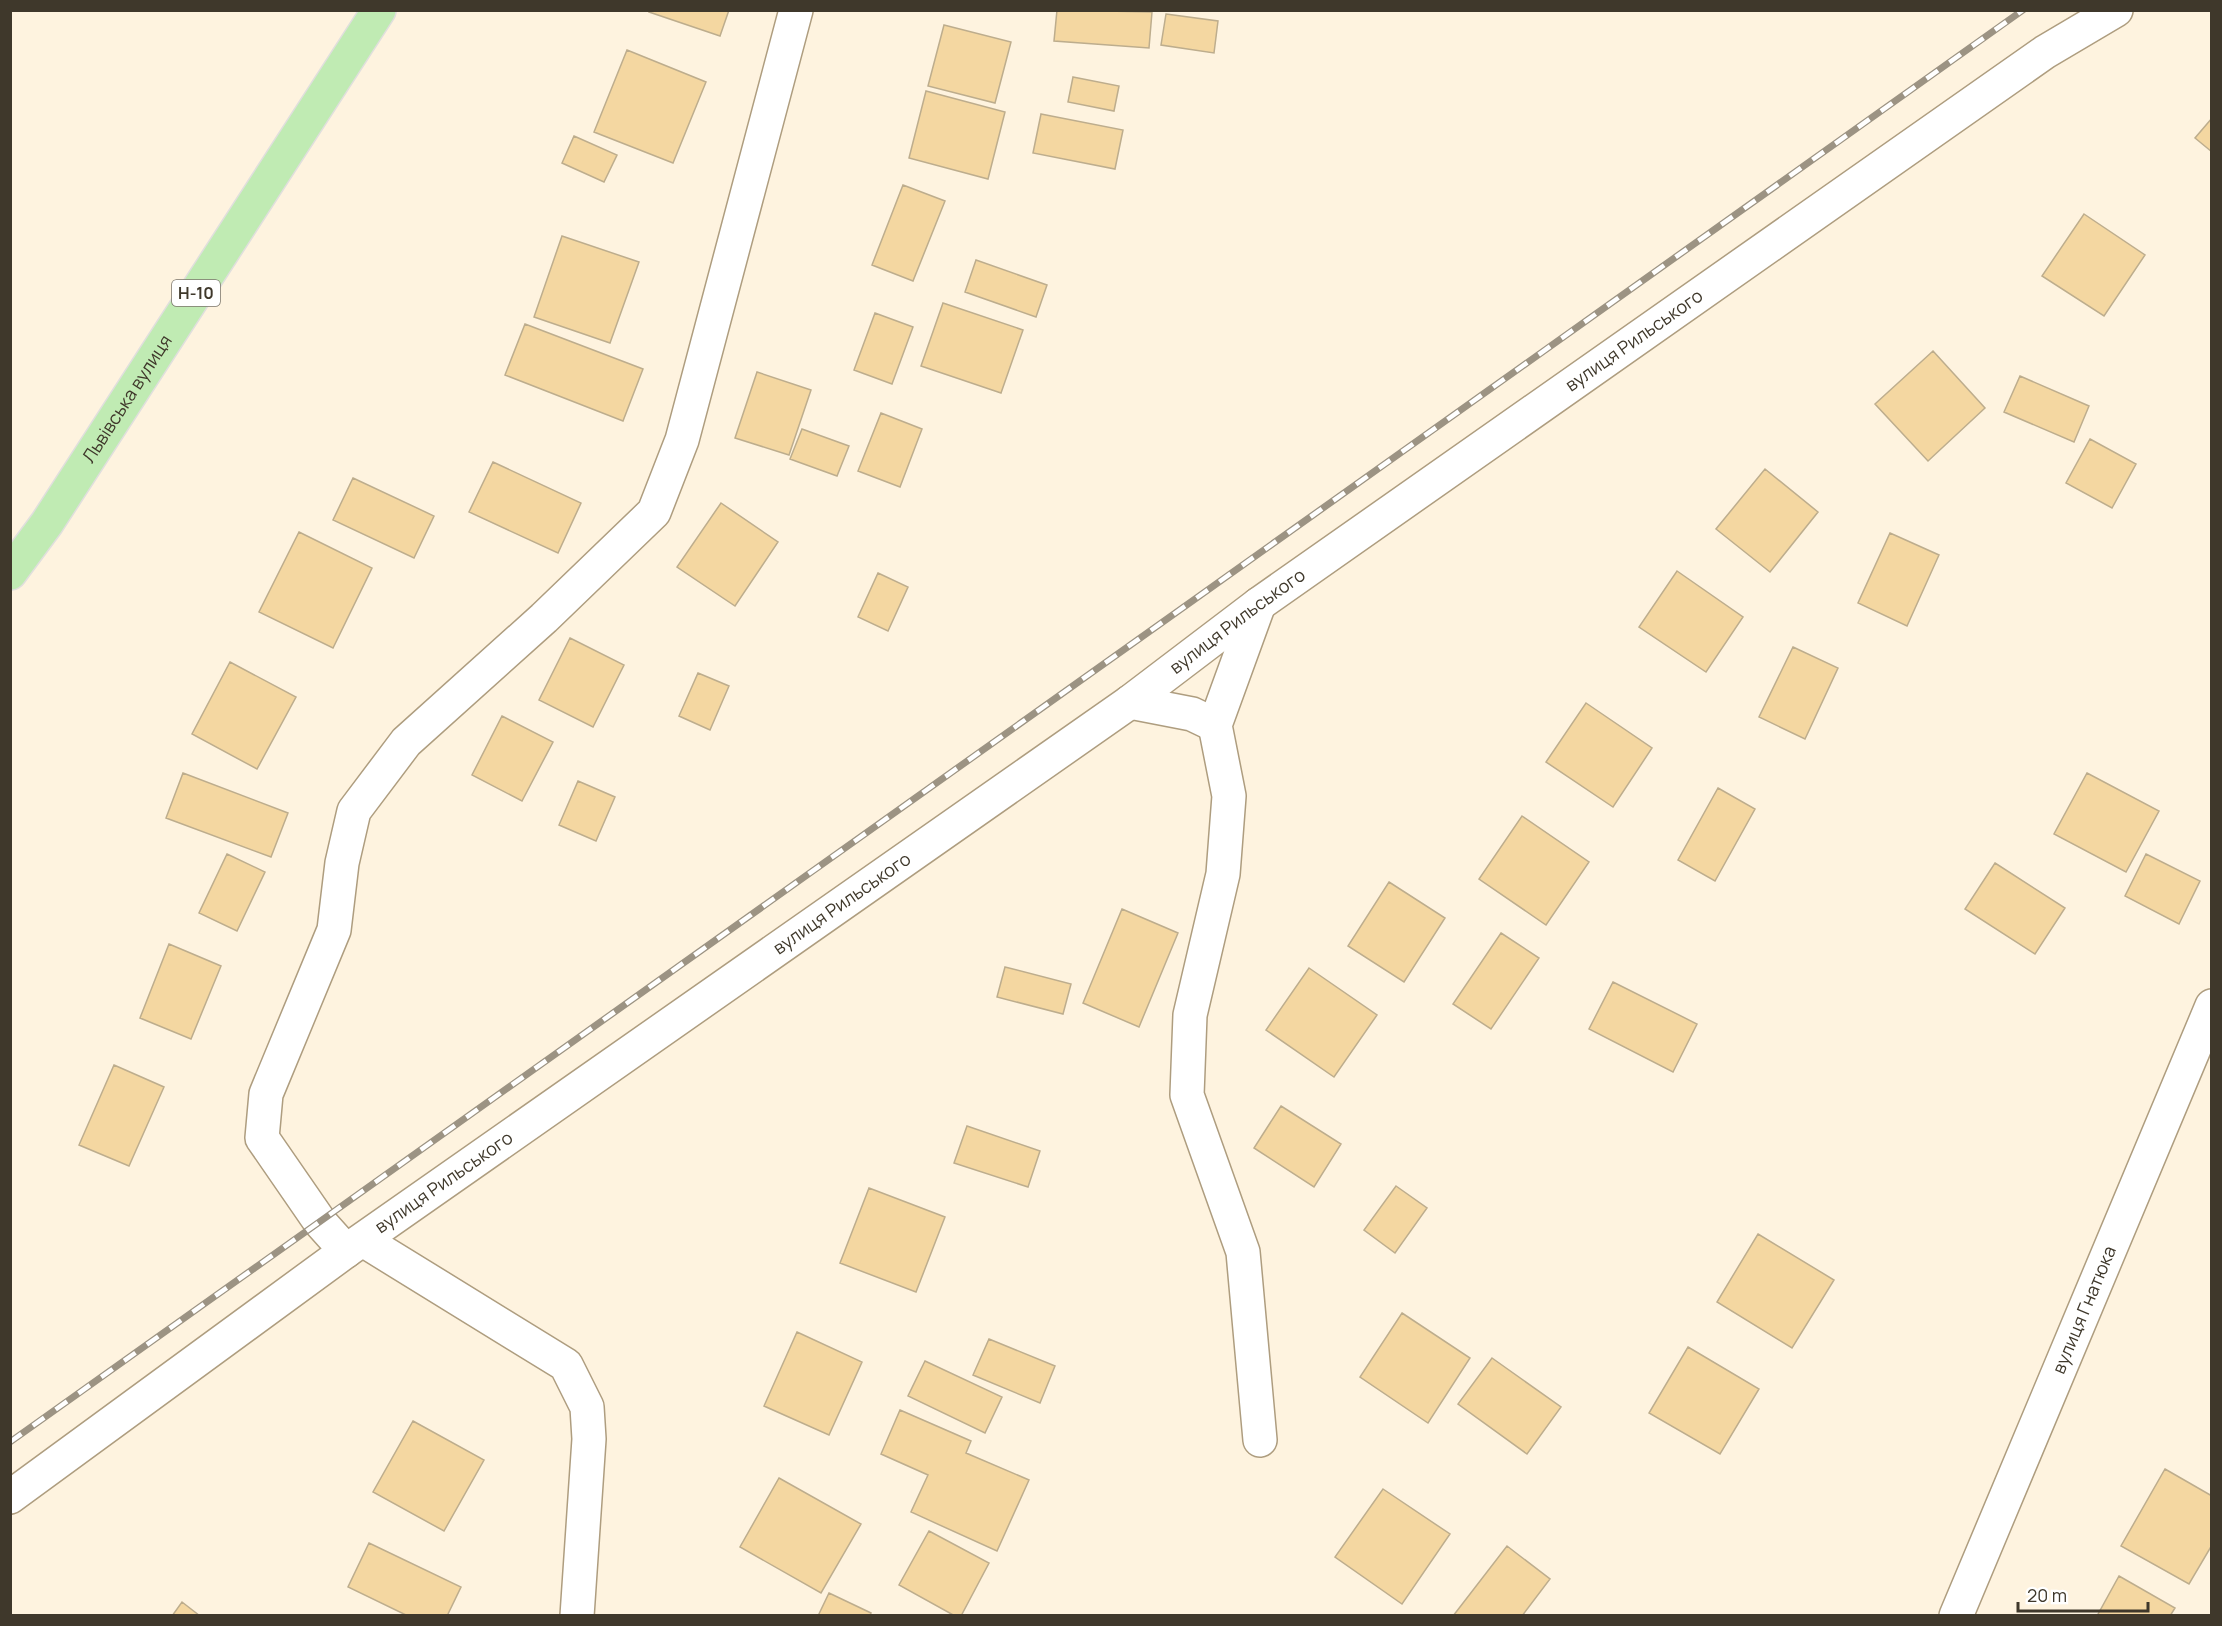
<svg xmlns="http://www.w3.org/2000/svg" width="2222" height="1626" viewBox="0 0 2222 1626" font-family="Manrope,sans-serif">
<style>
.building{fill:#f4d7a1;stroke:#bdad8d;stroke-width:1.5}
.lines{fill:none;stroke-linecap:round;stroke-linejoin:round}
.minor-casing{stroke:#ae9d7f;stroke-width:36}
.primary-casing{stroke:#e0dfdd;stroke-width:36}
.minor{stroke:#fff;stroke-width:33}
.primary{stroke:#c0ebb3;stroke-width:33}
.rail-casing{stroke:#9c9383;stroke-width:7}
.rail{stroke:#fff;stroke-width:4.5;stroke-dasharray:14;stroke-linecap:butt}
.labels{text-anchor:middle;stroke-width:5;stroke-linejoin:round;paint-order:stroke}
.shield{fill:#fff;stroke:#79746b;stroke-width:1.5}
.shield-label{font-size:16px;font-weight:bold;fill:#3f382b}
.street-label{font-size:18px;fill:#3f382b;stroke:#fff}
</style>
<rect width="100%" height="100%" fill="#fef3df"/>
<path class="building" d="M650,10H729L720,36L649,12Z
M1057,10L1152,12L1149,48L1054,41Z
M1166,14L1218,21L1214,53L1161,45Z
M944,25L1011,42L995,103L928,86Z
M627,50L706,82L673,163L594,132Z
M1073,77L1119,86L1114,111L1068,102Z
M926,91L1005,112L988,179L909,158Z
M1041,114L1123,130L1115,169L1033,153Z
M2212,118V152L2195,138Z
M574,136L617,155L604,182L562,163Z
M903,185L945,201L913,281L872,265Z
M2084,214L2145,255L2104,316L2042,276Z
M562,236L639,262L610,343L534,317Z
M976,260L1047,285L1036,317L965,292Z
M943,303L1023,330L1001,393L921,366Z
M875,313L913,327L892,384L854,370Z
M525,324L643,369L623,421L505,375Z
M1933,351L1985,408L1928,461L1875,404Z
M757,372L811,390L789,455L735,438Z
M2020,376L2089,406L2074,442L2004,412Z
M881,413L922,429L900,487L858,471Z
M802,429L849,446L837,476L790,459Z
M2090,439L2136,464L2112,508L2066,483Z
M493,462L581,503L558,553L469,512Z
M1765,469L1818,512L1770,572L1716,529Z
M353,478L434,516L414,558L333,520Z
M721,503L778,542L735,606L677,567Z
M299,532L372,568L333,648L259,612Z
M1890,533L1939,555L1907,626L1858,603Z
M1677,571L1743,617L1706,672L1639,627Z
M878,573L908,587L888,631L858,617Z
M570,638L624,665L593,727L539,700Z
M1793,647L1838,668L1805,739L1759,717Z
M230,662L296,697L257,769L192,734Z
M698,673L729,686L710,730L679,716Z
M1586,703L1652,748L1613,807L1546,762Z
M502,716L553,742L522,801L472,775Z
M183,773L288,813L271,857L166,818Z
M2087,773L2159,811L2126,872L2054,834Z
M578,781L615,797L596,841L559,825Z
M1718,788L1755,809L1715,881L1678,860Z
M1522,816L1589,862L1546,925L1479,879Z
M227,854L265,872L237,931L199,913Z
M2146,854L2200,881L2179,924L2125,896Z
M1995,863L2065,908L2035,954L1965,909Z
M1389,882L1445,918L1404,982L1348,946Z
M1122,909L1178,933L1139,1027L1083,1003Z
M1501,933L1539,958L1491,1029L1453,1004Z
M169,944L221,966L191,1039L140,1018Z
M1005,967L1071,984L1063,1014L997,997Z
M1309,968L1377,1015L1334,1077L1266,1030Z
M1613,982L1697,1024L1673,1072L1589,1029Z
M114,1065L164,1087L129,1166L79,1145Z
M1281,1106L1341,1144L1314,1187L1254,1148Z
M967,1126L1040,1151L1028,1187L954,1163Z
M1396,1186L1427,1208L1395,1253L1364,1230Z
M869,1188L945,1217L916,1292L840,1263Z
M1758,1234L1834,1280L1792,1348L1717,1302Z
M1402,1313L1470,1358L1428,1423L1360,1377Z
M797,1332L862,1362L829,1435L764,1406Z
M989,1339L1055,1366L1040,1403L973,1375Z
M1688,1347L1759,1389L1720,1454L1649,1413Z
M1492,1358L1561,1407L1527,1454L1458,1404Z
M925,1361L1002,1397L985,1433L908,1396Z
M900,1410L971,1441L966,1453L1029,1480L997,1551L911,1512L928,1475L881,1454Z
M413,1421L484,1460L444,1531L373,1492Z
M2165,1469L2212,1496V1545L2189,1584L2121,1546Z
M779,1478L861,1524L821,1593L740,1547Z
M1383,1489L1450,1534L1402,1604L1335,1557Z
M929,1531L989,1563L961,1616H955L899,1585Z
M369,1543L461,1587L447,1616H408L348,1587Z
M1507,1546L1550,1579L1522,1616H1453Z
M2119,1576L2175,1608L2170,1616H2097Z
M829,1593L871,1613L870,1616H818Z
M182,1602L200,1616H172Z"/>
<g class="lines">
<g class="minor-casing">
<g id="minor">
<path d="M1259,604L1215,725L1229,796L1223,874L1190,1015L1187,1095L1243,1252L1260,1440"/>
<path d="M1130,702L1192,714L1215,725"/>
<path d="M363,1240L566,1365L587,1407L589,1439L577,1616"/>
<path d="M346,1251L320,1222L262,1138L266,1094L334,930L342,863L354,811L406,742L544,618L654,512L682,440L796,10"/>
<path id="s1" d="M10,1497L346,1251L1130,702L1259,604L2045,52L2116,10"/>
<path id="s2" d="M1956,1616L2212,1006"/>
</g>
</g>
<g class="primary-casing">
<g id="primary">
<path id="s3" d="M10,573L47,523L379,10"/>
</g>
</g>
<use href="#minor" class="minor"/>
<use href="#primary" class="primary"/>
<g class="rail-casing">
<path id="rail" d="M10,1442L2023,10"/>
</g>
<use href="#rail" class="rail"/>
</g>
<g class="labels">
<rect class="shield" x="172" y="280" width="48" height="26" rx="4.5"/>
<g class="shield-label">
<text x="196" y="299">Н-10</text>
</g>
<g class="street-label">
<text dy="6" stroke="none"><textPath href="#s1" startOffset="1994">вулиця Рильського</textPath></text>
<text dy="6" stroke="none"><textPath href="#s3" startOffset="210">Львівська вулиця</textPath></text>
<text dy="6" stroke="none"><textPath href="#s1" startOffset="1508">вулиця Рильського</textPath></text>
<text dy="6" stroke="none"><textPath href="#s1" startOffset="1022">вулиця Рильського</textPath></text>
<text dy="6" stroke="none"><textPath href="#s1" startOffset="536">вулиця Рильського</textPath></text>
<text dy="6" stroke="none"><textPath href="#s2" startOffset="332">вулиця Гнатюка</textPath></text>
</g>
</g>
<rect width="2222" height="1626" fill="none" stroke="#3f382b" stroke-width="24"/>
<path d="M2018 1602v9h130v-9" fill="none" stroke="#3f382b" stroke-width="3"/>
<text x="2027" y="1602" font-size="18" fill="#3f382b" stroke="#ffffff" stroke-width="4.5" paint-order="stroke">20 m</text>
</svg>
